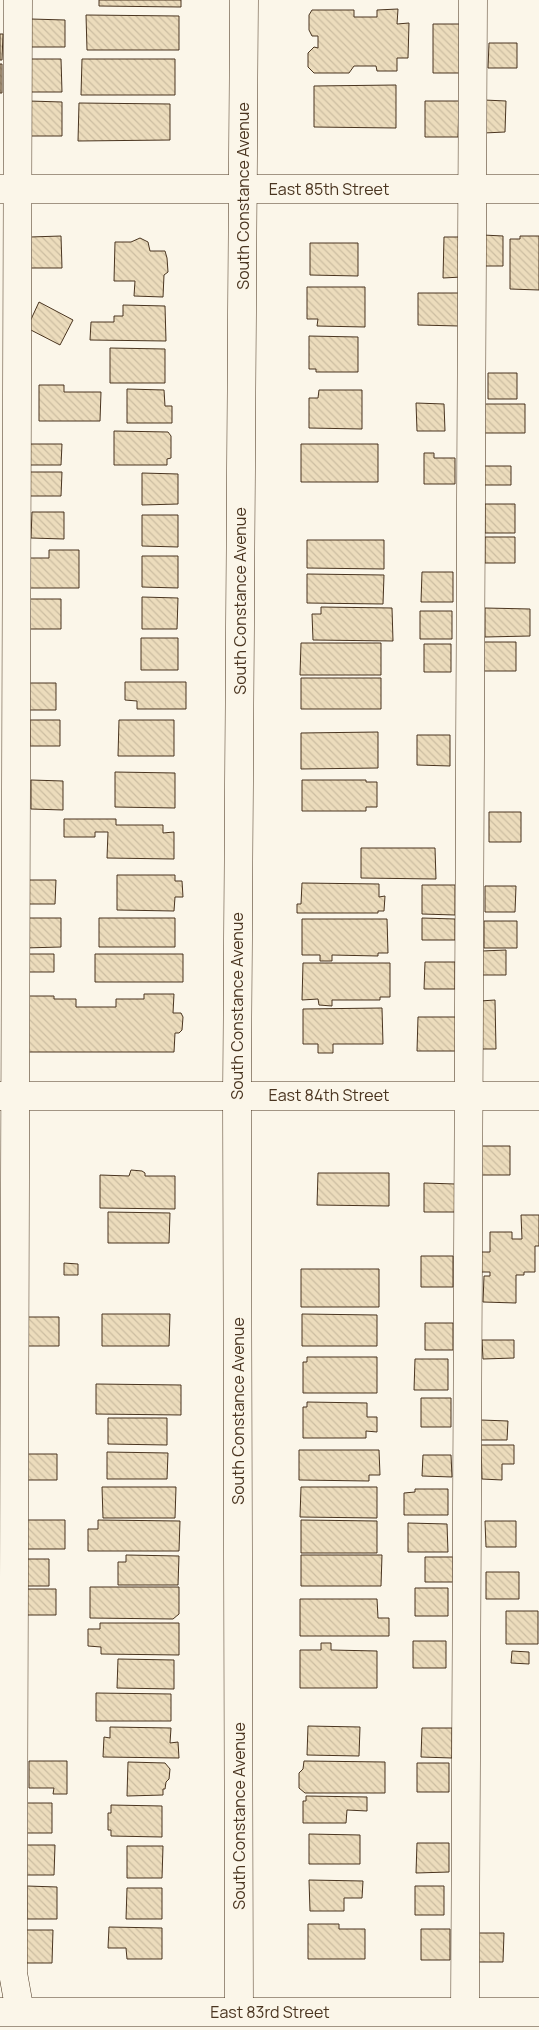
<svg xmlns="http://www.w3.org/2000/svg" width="539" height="2030" viewBox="0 0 539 2030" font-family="Manrope,sans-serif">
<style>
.building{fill:url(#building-back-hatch);stroke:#4a3520}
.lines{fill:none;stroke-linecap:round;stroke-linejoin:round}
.minor-casing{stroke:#4a3520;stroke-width:29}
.minor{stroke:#fbf6e9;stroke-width:28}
.labels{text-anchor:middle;stroke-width:4;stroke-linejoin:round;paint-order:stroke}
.street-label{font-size:16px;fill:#4a3520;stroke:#fbf6e9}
</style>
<defs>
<pattern id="building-back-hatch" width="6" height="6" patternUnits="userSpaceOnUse" patternTransform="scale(1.25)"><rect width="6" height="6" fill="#ecdcbc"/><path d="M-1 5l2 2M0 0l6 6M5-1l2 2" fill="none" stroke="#ccbda1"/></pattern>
</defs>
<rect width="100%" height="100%" fill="#fbf6e9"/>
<path class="building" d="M99,0H181V7L99,6Z
M398,9L397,24L409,23L408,58H397V71H377L376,66H354L349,73H314L308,67V53L314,47L318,48V36H312L309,30V15L312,10H354V17H377V10Z
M86,15L179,16V50H87Z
M31,19L65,20V47H30Z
M433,24H462V73H433Z
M0,34H3L2,60H0Z
M489,43H517V68H488Z
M30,59H61L62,92H30Z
M82,59H175V95H81Z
M0,64H2V93H0Z
M396,85V128L314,127V86Z
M484,100L506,101L505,132L484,133Z
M29,101L62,102V136H29Z
M425,101H459L458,137H425Z
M79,103L170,104V140L78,141Z
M483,235L503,236V266H483Z
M61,236L62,268H30V237Z
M520,236H539V290L510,289V239H520Z
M444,237H462V277L443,278Z
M140,238L148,242L150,251H165L167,258L168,272L164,275L163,297L134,296L135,281H114L115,242H131Z
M310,243H358V276L310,275Z
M307,287H365V327L317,326L318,319H307Z
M418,293H459V326L418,325Z
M39,302L73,320L60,345L27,328Z
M123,305L165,306L166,341L90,340L91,322H114V316H123Z
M309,336L358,337V372H316V369H309Z
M110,348L165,349V383H110Z
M488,373H517V399H488Z
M39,385H64V392H101L100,421H39Z
M127,389L164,390L165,406H172V423H127Z
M319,390H362V429L309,428V398H318Z
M416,403L444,404L445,431H417Z
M485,404H525V433H484Z
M114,431L168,432L171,436V458L167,459V465H114Z
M29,444H62L61,465H29Z
M301,444H378V482H301Z
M424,453H434V458H455V484H424Z
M484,466H511V485H484Z
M30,472H62L61,496H30Z
M142,473L178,474V504L142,505Z
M485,504H515V533H485Z
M32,512H64V539L31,538Z
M142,515H178V547L142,546Z
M485,537H515V563H485Z
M307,540H384V569L307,568Z
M49,550H79V588H29V558H49Z
M142,556H178V588L142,587Z
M422,572H453V602H421Z
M307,574L384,575L383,604L307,603Z
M142,597L178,598L177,629H142Z
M29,599H61V629H29Z
M321,607L392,608L393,641L313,640L312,614H321Z
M485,608L530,609V636L485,637Z
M420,611H452V639H420Z
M141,638H178V670H141Z
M484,642H516V671H484Z
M301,643H381V675H300Z
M424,644H451V672H424Z
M301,678H381V709H301Z
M125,682H186V709H137V701L125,700Z
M28,683H56V710H27Z
M30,720H60V746H30Z
M119,720H174V756H118Z
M378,732V768L301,769V733Z
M417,735H450V766L417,765Z
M115,772L175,773V808L115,807Z
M31,780L63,781V810L31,809Z
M302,780H366V782H377V807H366V811H302Z
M489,812H521V842H489Z
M64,819H116V825H163V833L174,832V859L107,858L108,832H95V837H64Z
M361,848H435L436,879L361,878Z
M117,875H175V881H182L183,897H175L174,911L117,910Z
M28,880H56L55,904H28Z
M302,883L379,884V897L385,896L384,911H378V913H297V904H301Z
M422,885H455V915L422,914Z
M485,886H516L515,912H485Z
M24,918H61V947L24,948Z
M99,918H175V947H99Z
M422,918L455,919V940H422Z
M302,919H387L388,953H378V956L332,955V961H320V955H302Z
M484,921H517V948H484Z
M506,950V975H482V951Z
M27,954H54V972H26Z
M95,954H183V982H95Z
M425,962H455V989H424Z
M303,963H390V997H380V1000H332V1006L319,1005L318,999L302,1000Z
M144,994H174L173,1013H181L183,1017L182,1030L179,1033H175L174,1052H24V996H54V999H76V1007H116V999H144Z
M495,1000L496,1049H480V1001Z
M382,1008L383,1044H333V1053H318V1044H303V1009Z
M418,1017H456V1051H417Z
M479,1146H510V1175H479Z
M131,1170L142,1171L145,1173V1176H175V1209L100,1208V1175L129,1176Z
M318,1173H389V1206L317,1205Z
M424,1183L455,1184V1212H424Z
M108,1212L170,1213L169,1243H108Z
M521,1215H539V1246H535V1272H524V1275H516V1303L483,1302L484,1276H490V1272H481V1252H490V1232H512V1239H522Z
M421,1256H453V1287H421Z
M64,1263L78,1264V1275H64Z
M301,1269H379V1307H301Z
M102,1314H170L169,1346H102Z
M302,1314L377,1315V1346H302Z
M26,1317H59V1346H26Z
M425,1323H453V1350H425Z
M482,1340H514V1358L483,1359Z
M307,1357H377V1393H303V1362H307Z
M415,1359H448V1390H414Z
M96,1384L181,1385V1415L96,1414Z
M421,1398H451V1427H421Z
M307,1402L367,1403V1417H377V1432L366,1431V1438H303V1407H307Z
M108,1418H167V1445L108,1444Z
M481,1420L508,1421L507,1440H481Z
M481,1445H514V1464H502V1480L482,1479Z
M299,1450H379L380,1475H369V1481L299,1480Z
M107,1452L168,1453L167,1479H107Z
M27,1454H57V1480H27Z
M423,1455H451L452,1477L422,1476Z
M102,1487H176L175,1518H103Z
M301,1487H377V1518L300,1517Z
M415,1489H448V1515H404V1493L415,1492Z
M25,1520H65V1549H25Z
M98,1520L180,1521L179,1551H88V1529H98Z
M301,1520L377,1521V1553H301Z
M485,1521H516V1547H486Z
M408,1523L447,1524L448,1552H408Z
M126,1555L179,1556L178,1585H118V1562H126Z
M301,1555H382L381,1586H301Z
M425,1557H453V1582H425Z
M22,1559H49V1586H22Z
M486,1572H519V1599H486Z
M90,1587H179V1614L173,1619L90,1618Z
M415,1588H448V1616H415Z
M26,1589H56V1615H26Z
M300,1599H377L378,1618H389V1636H300Z
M506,1611H538V1644H506Z
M100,1623H179V1655L101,1654V1647L88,1646V1629H100Z
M413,1641H446V1668H413Z
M321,1643H331V1650L377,1651V1688H300V1650H321Z
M512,1651L529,1652V1664L511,1663Z
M118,1659L174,1660V1689L117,1688Z
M96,1693L171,1694V1721H96Z
M308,1726L360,1727L359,1756L307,1755Z
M110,1727L171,1728L170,1743L178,1742L179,1758L103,1757L104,1737L110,1738Z
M422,1728H452V1758L421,1757Z
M29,1761H67V1794H53L54,1788H29Z
M304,1761L385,1762V1793H305L299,1788V1773L303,1769Z
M128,1762L165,1763L170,1769L169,1779L166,1782L165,1789H163V1795L127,1796Z
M417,1763H449V1792H417Z
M306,1796L367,1797V1811L347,1810L346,1823H303V1801H306Z
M19,1803H52V1833H19Z
M111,1805L162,1806V1837L111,1836V1830H108V1813H111Z
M309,1834L360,1835V1864H309Z
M417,1843H449V1872L416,1873Z
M23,1845H55L54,1875H23Z
M127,1846H163L162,1878H127Z
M309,1880L363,1881L362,1898H344V1911H310Z
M27,1886L57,1887V1919H27Z
M415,1886H444V1915H415Z
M127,1888H162V1919H126Z
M308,1924H339V1929H365V1959H308Z
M109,1927L162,1928V1959H127L126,1948H108Z
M421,1929H450V1960H421Z
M22,1930H53L52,1963H22Z
M477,1933H504L503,1962H476Z"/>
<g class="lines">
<g class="minor-casing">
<path id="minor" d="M18,0L13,1973L20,2012
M1,189H539
M0,1096H539
M0,2012H539
M239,2012L237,1096L244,0
M465,2012L473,0"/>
</g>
<use href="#minor" class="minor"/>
</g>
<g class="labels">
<g class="street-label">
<text x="329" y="195">East 85th Street</text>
<text transform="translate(243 196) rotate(-90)" y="6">South Constance Avenue</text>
<text transform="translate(240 601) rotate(-90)" y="6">South Constance Avenue</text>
<text transform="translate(237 1006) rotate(-90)" y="6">South Constance Avenue</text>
<text x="329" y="1101">East 84th Street</text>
<text transform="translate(238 1411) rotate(-90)" y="6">South Constance Avenue</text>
<text transform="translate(239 1816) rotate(-90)" y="6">South Constance Avenue</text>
<text x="270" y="2018">East 83rd Street</text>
</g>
</g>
</svg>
